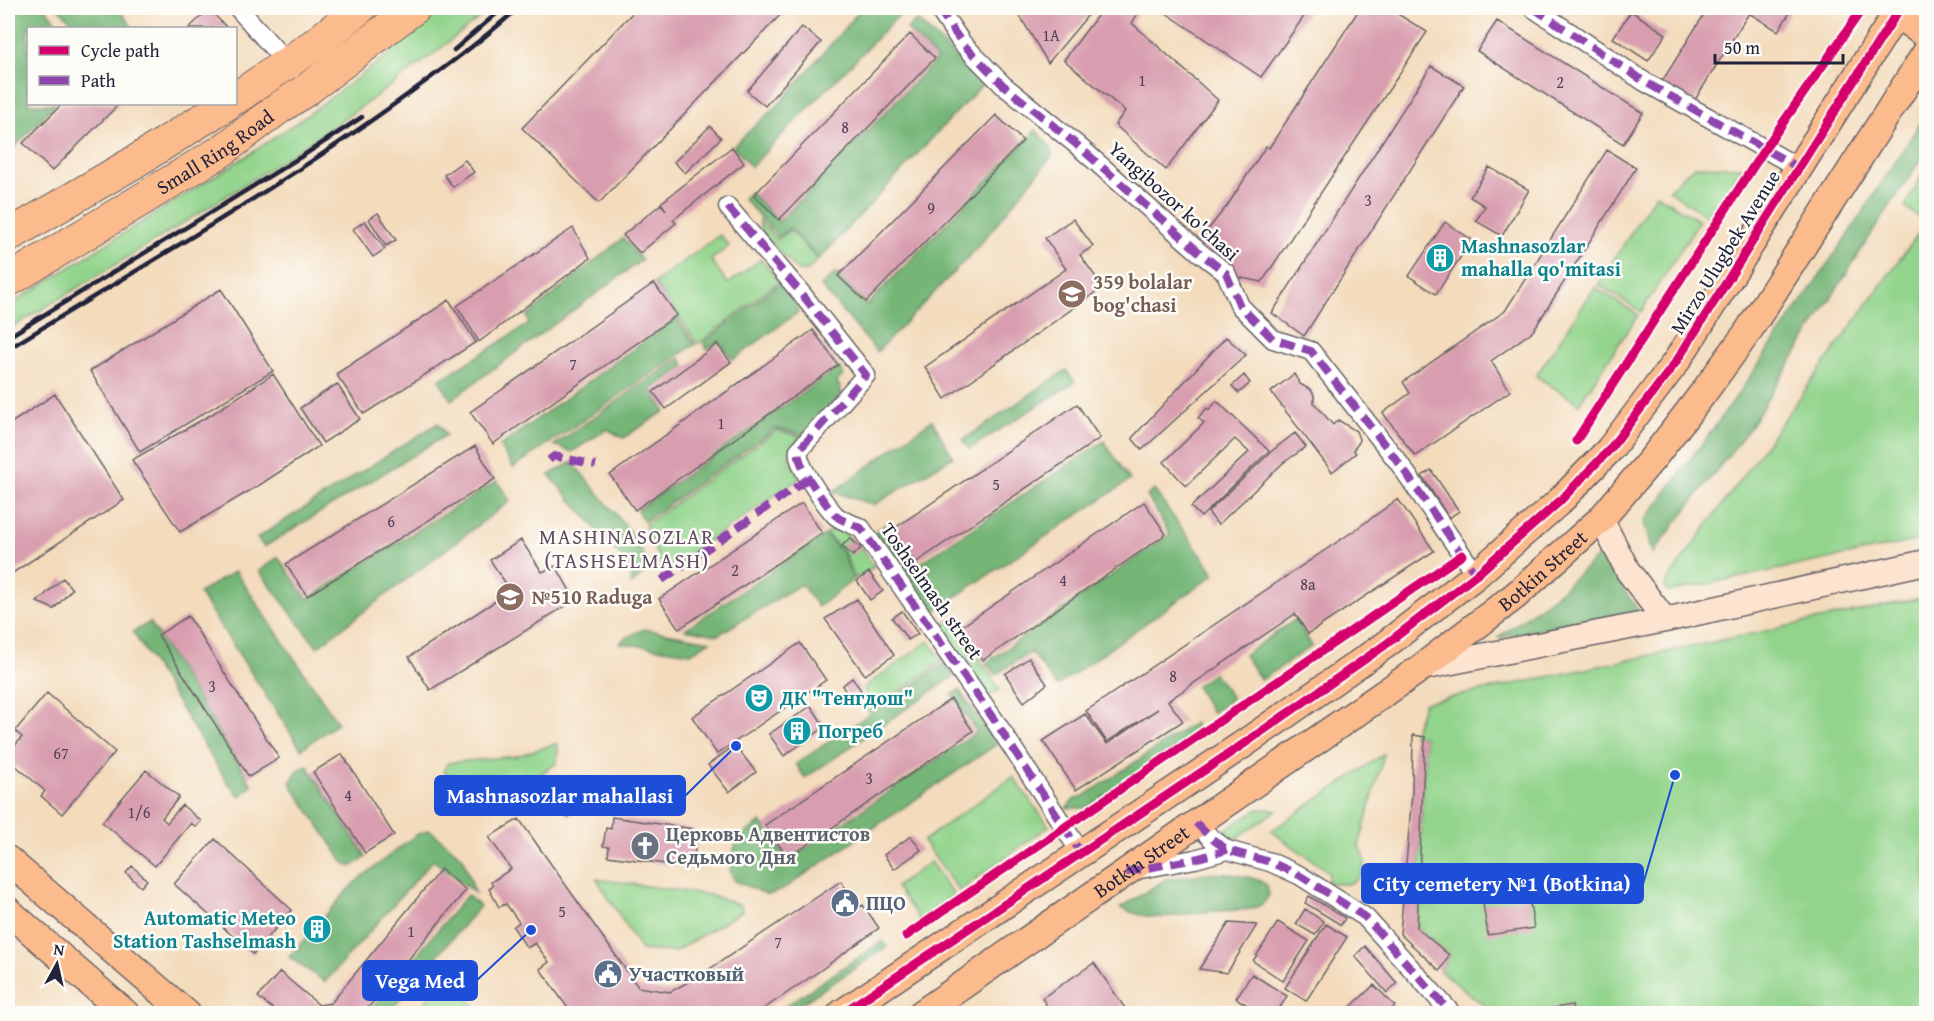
<svg xmlns="http://www.w3.org/2000/svg" width="1934" height="1021" viewBox="0 0 1934 1021" font-family="'Gentium Book Plus',serif">
<style>
.green{fill:#92d48b;stroke:#5a7b63;stroke-width:1.5}
.forest{fill:#75b677;stroke:#4c6c59;stroke-width:1.5}
.building{fill:#d89eaf}
.lines{fill:none;stroke-linecap:round;stroke-linejoin:round}
.street-casing{stroke:#6b6368;stroke-width:21}
.secondary-casing{stroke:#6b6368;stroke-width:27}
.primary-casing{stroke:#6b6368;stroke-width:30}
.highway-casing{stroke:#6b6368;stroke-width:34}
.street{stroke:#fff;stroke-width:18}
.secondary{stroke:#fde4d1;stroke-width:24}
.primary{stroke:#fbbb8c;stroke-width:27}
.highway{stroke:#fbbb8c;stroke-width:32}
.rail{stroke:#22223b;stroke-width:4.5}
.quiet{stroke:#8e44ad;stroke-width:8;stroke-dasharray:15 8;stroke-linecap:butt}
.cycleway-casing{stroke:#fdfcf7;stroke-width:13}
.cycleway{stroke:#d6006c;stroke-width:9}
.labels{text-anchor:middle;stroke-width:5;stroke-linejoin:round;paint-order:stroke}
.number-label{font-size:16px;fill:#504158}
.street-label{font-size:20px;fill:#22223b;stroke:#fdfcf7}
.culture-label{font-size:20px;font-weight:bold;fill:#0d838f;stroke:#fdfcf7;text-anchor:start}
.education-label{font-size:20px;font-weight:bold;fill:#785e54;stroke:#fdfcf7;text-anchor:start}
.worship-label{font-size:20px;font-weight:bold;fill:#5b616d;stroke:#fdfcf7;text-anchor:start}
.service-label{font-size:20px;font-weight:bold;fill:#4e5e75;stroke:#fdfcf7;text-anchor:start}
.neighbourhood-label{font-size:21px;letter-spacing:1.5px;fill:#624d64;stroke:#fdfcf7}
.leader{fill:none;stroke:#1d4ed8;stroke-width:2}
.callout-dot{fill:#1d4ed8;stroke:#fdfcf7;stroke-width:2}
.callout{fill:#1d4ed8;stroke:#1d4ed8;stroke-width:2}
.callout-label{font-size:21px;text-anchor:middle;font-weight:bold;fill:#fff}
</style>
<rect width="100%" height="100%" fill="#fdfcf7"/>
<filter id="ink" filterUnits="userSpaceOnUse"><feTurbulence type="fractalNoise" baseFrequency=".0167" numOctaves="2"/><feDisplacementMap in="SourceGraphic" scale="12" xChannelSelector="R" yChannelSelector="G"/><feConvolveMatrix kernelMatrix="1 2 1 2 8 2 1 2 1" color-interpolation-filters="sRGB"/></filter>
<filter id="wash" filterUnits="userSpaceOnUse"><feTurbulence type="fractalNoise" baseFrequency=".008" numOctaves="4" result="noise"/><feDisplacementMap in="SourceGraphic" scale="24" xChannelSelector="R" yChannelSelector="G"/><feGaussianBlur stdDeviation="1.35" result="paint"/><feColorMatrix in="noise" values="0 0 0 0 0 0 0 0 0 0 0 0 0 0 0 0 0 1.4 0 .05"/><feComposite in="paint" operator="in"/></filter>
<g filter="url(#wash)">
<rect width="100%" height="100%" fill="#f3dbbc"/>
<path class="green" d="M443,8H491C342,132 173,229 8,330V306L253,152L306,116L380,61Z
M1694,166L1742,167L1708,217L1669,190Z
M1926,168V539L1668,592L1665,587L1667,581L1926,223L1905,207Z
M1656,194L1699,221L1641,312L1598,284Z
M759,220L777,240L790,230L818,260L807,271H798L761,232Z
M720,235L729,246L711,260L728,284L761,259L779,281L698,344L654,283Z
M1595,287L1638,315L1579,404L1536,376Z
M777,430L802,437C783,456 788,456 800,478L664,572L645,525Z
M837,526L865,552L874,567L855,579L844,552L826,534Z
M1926,597V1013H1494L1440,971L1449,955L1417,928L1425,737L1413,735L1424,703Z
M952,618L1000,690L988,696L942,632L943,626Z
M929,641L943,661L868,712L864,687Z
M558,743L557,763L493,805L443,771L448,763L517,756Z
M1384,754L1359,846C1369,859 1366,879 1347,884C1341,885 1335,884 1328,882L1329,872L1271,831Z
M1013,777L1049,826L959,891L923,841Z
M1258,809L1277,810L1231,842L1218,834Z
M930,862L954,895L920,920L896,887Z
M597,879L709,895L741,905L742,911L674,952L641,950Z
M448,977L480,1013H415Z"/>
<path class="forest" d="M8,8H45L61,28H28V104H55L8,154Z
M58,8H118L133,28H78Z
M862,8H906L751,167L733,146L780,103Z
M917,20L947,48L982,85L819,259L790,228L778,237L743,198L750,192L779,222L937,59L907,29Z
M1926,114V152L1868,239L1748,430L1652,554L1644,522L1727,410L1851,230Z
M1036,130L1051,148L1052,156L977,248L877,352L821,286L836,273L867,305Z
M623,238L642,260L451,400L439,380L529,324L527,316Z
M780,283L798,306V312L733,360L719,341L707,349L703,343Z
M676,318L695,344L513,468L500,446Z
M680,358L685,366L651,390L665,411L623,438L607,429L572,452L554,445Z
M839,367L844,375L837,381L842,393L804,435L776,428L644,522L637,510Z
M1066,370L1075,382L969,449L963,440Z
M932,420L953,457L874,505L833,492Z
M438,423L446,435L264,547L257,538Z
M1104,441L1130,480L937,609L928,612L875,536L876,531L887,524L916,566Z
M572,462L629,530L651,567L631,585V568L549,475Z
M497,481L510,501L317,647L259,571L278,557L307,599Z
M1154,490L1215,574L1057,686L1031,652L995,675L986,663L1170,534L1147,496Z
M825,535L843,553L853,580L818,607L801,584L718,635L685,629Z
M1599,555L1639,611L1497,638L1556,595Z
M235,571L338,723L301,749L199,593Z
M1296,619L1312,646L1261,680L1244,655Z
M150,622L252,785L240,797L226,780L133,632Z
M644,629L710,641L691,653L620,643L625,638Z
M945,663L954,676L805,778L796,764Z
M1214,673L1232,698L1212,713L1196,686Z
M959,690L997,744L782,890L768,895L735,881L730,872L733,852L738,839L761,822L788,860L977,732L952,695Z
M1194,723L1199,732L1086,808H1066L1075,799L1084,796Z
M307,765L366,857L351,867L345,864L290,783L297,771Z
M430,830L463,858L475,893L433,860L325,982L289,957L353,884L416,835Z
M1209,873C1228,874 1251,874 1267,885L1269,895C1265,903 1261,906 1252,909C1233,911 1213,910 1195,913C1162,918 1152,921 1120,908L1166,879Z
M467,895L480,906L388,1013H368Z
M883,941L887,947L787,1013H775Z"/>
<g id="blocks">
<path class="building" d="M637,8H787L599,203L522,128Z
M1015,8H1094L1048,63Z
M1103,8H1141L1132,23L1218,100L1166,170L1115,125L1125,111L1064,60Z
M1166,8H1310L1261,77L1163,11Z
M1360,8H1388L1427,32L1262,282L1237,277L1196,244L1227,206L1266,146L1269,148Z
M1708,8H1793L1778,31L1749,13L1693,103L1661,83Z
M209,9L227,28H189Z
M1631,11L1666,34L1648,61L1613,38Z
M1497,21L1643,113L1623,144L1477,51Z
M802,27L821,42L765,106L747,91Z
M910,34L935,58L779,220L754,195Z
M1431,66L1464,86L1304,336L1272,313Z
M62,104H119L52,171L23,143Z
M996,115L1023,141L866,302L838,276Z
M710,126L721,138L685,173L674,162Z
M732,147L744,163L673,220L676,223L640,253L623,235L661,204L666,210L661,203Z
M1607,150L1636,168L1533,331L1491,361L1510,391L1415,456L1383,413L1410,393L1403,382L1505,311Z
M465,160L474,172L453,187L444,175Z
M1489,167L1529,190L1502,236L1476,221L1485,206L1470,197Z
M378,213L396,240L386,246L369,219Z
M1073,219L1093,246L1080,255L1103,287L945,399L925,367L1066,269L1045,238Z
M365,221L385,249L373,257L353,229Z
M1445,222L1472,240L1436,294L1409,276Z
M573,228L590,258L479,342L457,306Z
M654,283L677,315L493,444L470,412Z
M221,289L273,371L140,452L90,371Z
M449,300L476,342L364,414L336,374Z
M813,330L838,365L635,510L610,475Z
M1226,337L1246,355L1142,450L1132,438Z
M717,344L731,362L666,409L653,392Z
M273,374L319,446L261,484L180,532L132,460L212,414Z
M1294,374L1300,384L1311,390L1314,395V403L1333,425L1338,420L1356,431L1359,439L1358,444L1353,450L1356,453L1332,472L1271,392Z
M1244,375L1250,383L1239,393L1232,386Z
M337,384L360,419L323,443L300,408Z
M55,394L124,500L8,576V425Z
M1217,401L1269,451L1201,517L1191,507L1249,452L1235,439L1186,486L1164,462L1204,423L1198,418L1207,408L1209,410Z
M1077,404L1100,438L915,563L892,530Z
M1295,433L1306,447L1283,463L1218,525L1208,512L1273,450Z
M475,446L495,479L307,596L286,564Z
M1431,470L1459,511L1449,518L1422,476Z
M1398,499L1434,551L1308,634L1295,614L1168,701L1183,721L1076,790L1043,741L1085,714L1107,744L1158,709L1107,742L1086,711L1355,530Z
M1144,502L1166,534L983,660L961,627Z
M802,503L822,533L679,629L659,599Z
M850,538L861,548L853,556L842,546Z
M521,540L542,572L556,566L575,600L430,690L409,657L511,591L490,560Z
M869,572L883,591L870,600L857,581Z
M63,578L72,589L54,609L37,602Z
M857,599L894,655L865,675L825,619Z
M902,611L918,634L908,640L892,618Z
M188,616L279,758L249,777L158,635Z
M800,643L826,680L717,754L692,717Z
M1029,658L1047,684L1024,702L1005,674Z
M852,678L861,690L850,698L842,686Z
M47,693L115,752L62,814L41,796L45,791L8,759V754L22,737L15,731Z
M951,699L973,731L788,858L765,825Z
M811,706L825,727L784,756L769,734Z
M1413,735L1425,737L1417,928L1449,955L1440,971L1400,934L1412,794Z
M735,745L756,772L729,792L708,765Z
M342,754L394,835L365,853L313,772Z
M146,770L179,797L162,818L167,823L182,805L201,821L196,827L191,823L155,866L102,822Z
M559,781L579,810L568,817L547,788Z
M612,817L693,829L692,839H696L694,857H689L687,867L608,856L609,847L603,846L606,828L611,829Z
M519,819L638,987L670,992L699,976L841,881L858,908L863,905L879,928L818,972L756,1014H572L540,969L549,962L535,943L527,948L513,927L519,922L506,904L499,907L489,889L493,886L491,882L511,869L489,837Z
M911,836L921,850L894,869L884,855Z
M215,839L292,910L253,954L174,884Z
M132,866L147,880L141,887L126,873Z
M441,869L466,890L363,1014H279L258,997L280,972L319,1005L331,1003Z
M1309,896L1345,918L1341,925L1305,903Z
M1529,897L1534,928L1488,935L1483,904Z
M1305,909L1324,922L1315,935L1296,924Z
M317,921L324,927L316,936L309,931Z
M1278,922L1309,941L1283,981L1253,961Z
M1229,923L1257,925L1227,973L1199,969Z
M1326,924L1347,937L1306,1001L1285,988Z
M1365,946L1397,983L1387,993L1355,956Z
M1094,963L1129,1014H1052L1042,998Z
M1252,974L1287,996L1276,1014H1261L1236,998Z
M1374,985L1395,1006L1387,1014H1343Z
M1572,1005L1573,1014H1531V1012Z"/>
</g>
</g>
<g filter="url(#ink)">
<use href="#blocks" fill-opacity="0" stroke="#6b6368" stroke-width="1.5"/>
<g class="lines">
<g class="street-casing">
<path id="street" d="M238,8L292,69
M938,8L962,43L1003,85L1077,145L1199,252L1226,273L1240,306L1273,339L1311,351L1399,463L1476,575
M1533,8L1645,82L1799,168
M728,207L801,293L866,375L799,450C794,462 826,505 835,515C841,521 853,524 861,528L995,721L1081,853
M1196,823L1211,838L1227,850L1270,862L1299,875L1365,917L1452,1014
M1135,870L1195,859L1227,850"/>
</g>
<g class="secondary-casing">
<path id="secondary" d="M1601,519L1628,571L1665,620
M1421,668L1665,620L1926,562"/>
</g>
<g class="primary-casing">
<g id="primary">
<path d="M1896,14L1926,35"/>
<path d="M8,860L187,1014"/>
<path d="M8,911L126,1014"/>
<path d="M841,1014L1248,741L1385,645L1476,575L1560,501L1610,449L1676,362L1900,8"/>
<path id="s1" d="M921,1014L1421,668L1516,595L1601,519L1653,458L1704,392L1747,333L1926,53"/>
</g>
</g>
<g class="highway-casing">
<g id="highway">
<path d="M236,98L315,44L360,8"/>
<path d="M8,236L133,163L227,104"/>
<path id="s2" d="M8,281L223,150L279,108L309,88L414,8"/>
</g>
</g>
<use href="#street" class="street"/>
<use href="#secondary" class="secondary"/>
<use href="#primary" class="primary"/>
<use href="#highway" class="highway"/>
<path class="rail" d="M454,50L503,8
M8,337L307,153L362,117
M8,349C142,266 280,188 407,95C445,67 483,40 518,8"/>
<path class="quiet" d="M938,8L962,43L1003,85L1077,145L1199,252L1226,273L1240,306L1273,339L1311,351L1399,463L1476,575
M1533,8L1645,82L1799,168
M728,207L801,293L866,375L799,450C794,462 826,505 835,515C841,521 853,524 861,528L995,721L1081,853
M549,460L554,456L596,465
M662,580L809,478
M1196,823L1211,838L1227,850L1270,862L1299,875L1365,917L1452,1014
M1126,872L1195,859L1227,850"/>
<g class="cycleway-casing">
<path id="cycleway" d="M1576,441L1764,150L1860,12
M906,936L1462,555
M841,1014L1248,741L1385,645L1476,575L1560,501L1610,449L1676,362L1900,8"/>
</g>
<use href="#cycleway" class="cycleway"/>
</g>
</g>
<defs>
<g id="building-disc" transform="scale(1.5)"><circle r="9.5" fill="#0f9aa8" stroke="#fdfcf7"/><path d="M-4-6H4V6H1V3H-1V6H-4ZM-2.5-4.3h1.7v1.8h-1.7ZM.8-4.3h1.7v1.8H.8ZM-2.5-1h1.7V.8h-1.7ZM.8-1h1.7V.8H.8Z" fill="#fff"/></g>
<g id="school-disc" transform="scale(1.5)"><circle r="9.5" fill="#8d6e63" stroke="#fdfcf7"/><path d="M0-5L7-2L0 1L-7-2ZM-4 1L0 2.5L4 1V4Q0 6-4 4Z" fill="#fff"/></g>
<g id="theatre-disc" transform="scale(1.5)"><circle r="9.5" fill="#0f9aa8" stroke="#fdfcf7"/><path d="M-5-5.5Q0-4 5-5.5V0Q5 5 0 6Q-5 5-5 0ZM-3.3-2.5H-1v1.5H-3.3ZM1-2.5H3.3v1.5H1ZM-2.8 1Q0 5.5 2.8 1Z" fill="#fff"/></g>
<g id="church-disc" transform="scale(1.5)"><circle r="9.5" fill="#6b7280" stroke="#fdfcf7"/><path d="M-1.2-6h2.4v3.5h3.3v2.4h-3.3V6h-2.4V-.1h-3.3v-2.4h3.3Z" fill="#fff"/></g>
<g id="civic-disc" transform="scale(1.5)"><circle r="9.5" fill="#5c6f8a" stroke="#fdfcf7"/><path d="M-.6-6.5H3V-4.5H.6V-3L4-1V1h2V6H-6V1h2V-1L-.6-3ZM-1.2 2.5V6h2.4V2.5Z" fill="#fff"/></g>
</defs>
<g fill-rule="evenodd">
<use href="#building-disc" x="1440" y="258"/>
<use href="#school-disc" x="1072" y="294"/>
<use href="#school-disc" x="510" y="597"/>
<use href="#theatre-disc" x="759" y="698"/>
<use href="#building-disc" x="797" y="731"/>
<use href="#church-disc" x="645" y="846"/>
<use href="#civic-disc" x="845" y="903"/>
<use href="#building-disc" x="317" y="929"/>
<use href="#civic-disc" x="608" y="974"/>
</g>
<g class="labels">
<g class="number-label">
<text x="1051" y="41">1A</text>
<text x="1142" y="86">1</text>
<text x="1560" y="88">2</text>
<text x="845" y="133">8</text>
<text x="1368" y="206">3</text>
<text x="931" y="214">9</text>
<text x="573" y="370">7</text>
<text x="721" y="429">1</text>
<text x="996" y="490">5</text>
<text x="391" y="527">6</text>
<text x="735" y="576">2</text>
<text x="1063" y="586">4</text>
<text x="1308" y="590">8a</text>
<text x="1173" y="682">8</text>
<text x="212" y="692">3</text>
<text x="61" y="759">67</text>
<text x="869" y="784">3</text>
<text x="348" y="801">4</text>
<text x="139" y="818">1/6</text>
<text x="562" y="917">5</text>
<text x="411" y="937">1</text>
<text x="778" y="948">7</text>
</g>
<g class="street-label">
<text dy="7" stroke="none"><textPath href="#s2" startOffset="244">Small Ring Road</textPath></text>
<text transform="translate(1174 201) rotate(42)" y="7">Yangibozor ko'chasi</text>
<text transform="translate(1725 252) rotate(-58)" y="7">Mirzo Ulugbek Avenue</text>
<text dy="7" stroke="none"><textPath href="#s1" startOffset="764">Botkin Street</textPath></text>
<text transform="translate(932 591) rotate(55)" y="7">Toshselmash street</text>
<text dy="7" stroke="none"><textPath href="#s1" startOffset="268">Botkin Street</textPath></text>
</g>
<g class="culture-label">
<text x="1461" y="253">Mashnasozlar<tspan x="1461" dy="23">mahalla qo'mitasi</tspan></text>
<text x="780" y="705">ДК "Тенгдош"</text>
<text x="818" y="738">Погреб</text>
<text x="296" y="925" text-anchor="end">Automatic Meteo<tspan x="296" dy="23">Station Tashselmash</tspan></text>
</g>
<g class="education-label">
<text x="1093" y="289">359 bolalar<tspan x="1093" dy="23">bog'chasi</tspan></text>
<text x="531" y="604">№510 Raduga</text>
</g>
<g class="worship-label">
<text x="666" y="841">Церковь Адвентистов<tspan x="666" dy="23">Седьмого Дня</tspan></text>
</g>
<g class="service-label">
<text x="866" y="910">ПЦО</text>
<text x="629" y="981">Участковый</text>
</g>
<g class="neighbourhood-label">
<text x="627" y="544">MASHINASOZLAR<tspan x="627" dy="24">(TASHSELMASH)</tspan></text>
</g>
</g>
<path class="leader" d="M736 746L685 796M1675 775L1643 884M531 930L477 980"/>
<g class="callout-dot">
<circle cx="736" cy="746" r="6"/>
<circle cx="1675" cy="775" r="6"/>
<circle cx="531" cy="930" r="6"/>
</g>
<g class="callout">
<rect x="435" y="776" width="250" height="39" rx="6"/>
<rect x="1362" y="864" width="281" height="39" rx="6"/>
<rect x="363" y="961" width="114" height="39" rx="6"/>
</g>
<g class="callout-label">
<text x="560" y="803">Mashnasozlar mahallasi</text>
<text x="1502" y="891">City cemetery №1 (Botkina)</text>
<text x="420" y="988">Vega Med</text>
</g>
<rect width="1934" height="1021" fill="none" stroke="#fdfcf7" stroke-width="30"/>
<rect x="27" y="27" width="210" height="78" fill="#fdfcf7" stroke="#a5a5ac" stroke-width="1.5"/>
<rect x="39" y="46" width="30" height="9" fill="#d6006c" stroke="#a5a5ac" stroke-width="1.5"/>
<text x="81" y="57" font-size="18" fill="#22223b">Cycle path</text>
<rect x="39" y="76" width="30" height="9" fill="#8e44ad" stroke="#a5a5ac" stroke-width="1.5"/>
<text x="81" y="87" font-size="18" fill="#22223b">Path</text>
<g transform="translate(57 964) rotate(8)" stroke="#fdfcf7" stroke-width="4.5" paint-order="stroke">
<path d="M0-4.5L10 22L0 15L-10 22Z" fill="#22223b"/>
<text y="-9" font-size="16" font-weight="bold" text-anchor="middle" fill="#22223b">N</text>
</g>
<path d="M1715 54v9h128v-9" fill="none" stroke="#22223b" stroke-width="3"/>
<text x="1724" y="54" font-size="18" fill="#22223b" stroke="#fdfcf7" stroke-width="4.5" paint-order="stroke">50 m</text>
</svg>
